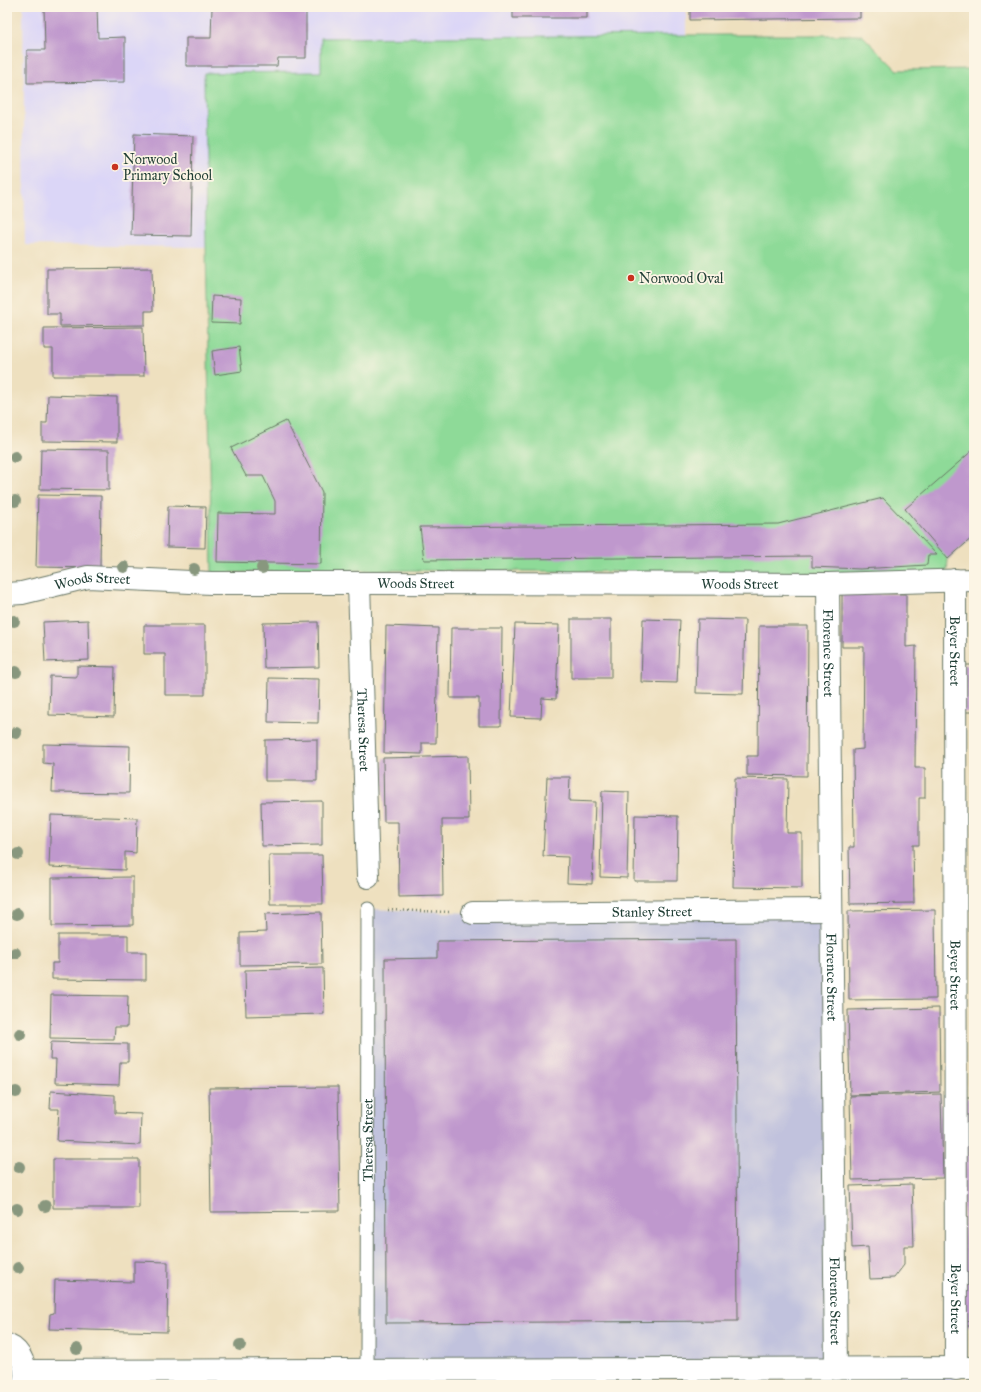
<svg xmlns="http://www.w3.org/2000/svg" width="981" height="1392" viewBox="0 0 981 1392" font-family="'IM FELL Great Primer',serif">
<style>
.built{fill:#dbd6f7}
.industrial{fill:#c1c2dd}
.green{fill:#8eda98;stroke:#568c66}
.building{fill:#bf98cd}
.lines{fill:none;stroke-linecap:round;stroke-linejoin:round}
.service-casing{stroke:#677665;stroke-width:15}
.minor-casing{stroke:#677665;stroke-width:24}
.path{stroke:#677665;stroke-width:2.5;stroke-dasharray:1 3;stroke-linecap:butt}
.service{stroke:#fff;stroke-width:13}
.minor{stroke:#fff;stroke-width:22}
.tree{fill:#88977e}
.poi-dot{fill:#c8321e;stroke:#fcf5e5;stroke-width:1.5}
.labels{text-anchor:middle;stroke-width:3.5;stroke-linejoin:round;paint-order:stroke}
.poi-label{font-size:14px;fill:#1f3d34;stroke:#fcf5e5;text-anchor:start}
.street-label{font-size:14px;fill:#1f3d34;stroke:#fcf5e5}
</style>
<rect width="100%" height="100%" fill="#fcf5e5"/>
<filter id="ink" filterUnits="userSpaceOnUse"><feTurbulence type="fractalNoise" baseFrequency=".025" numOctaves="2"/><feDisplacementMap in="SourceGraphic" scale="8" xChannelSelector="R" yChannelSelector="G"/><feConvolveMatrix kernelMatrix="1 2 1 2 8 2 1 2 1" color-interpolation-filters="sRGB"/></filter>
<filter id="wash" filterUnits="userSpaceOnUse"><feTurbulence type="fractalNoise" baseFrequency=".012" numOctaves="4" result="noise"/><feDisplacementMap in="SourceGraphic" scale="16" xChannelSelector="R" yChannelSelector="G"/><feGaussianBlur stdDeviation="0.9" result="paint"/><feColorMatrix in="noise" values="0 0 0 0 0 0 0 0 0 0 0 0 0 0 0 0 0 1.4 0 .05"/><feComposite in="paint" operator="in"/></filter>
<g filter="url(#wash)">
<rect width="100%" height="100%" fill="#eee0bf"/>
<path class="built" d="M23,7H686V35L321,38V72L205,73L206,247L25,245Z
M884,1369H956V1385H884Z"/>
<path class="industrial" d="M368,909L473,913L831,910L836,1369L367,1370Z"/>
<path class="green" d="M686,35H862L897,70L974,69V536L948,559L947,572L826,573L360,570L212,573L206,247L204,73L321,72V38Z"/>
<g id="blocks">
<path class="building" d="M44,7H97L98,38L125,37V82L27,83V50H45Z
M212,7H306V58H278L277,66H186V38H211Z
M497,7H587V18H513V10H497Z
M690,7H860V18L690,20Z
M134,134L193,136L191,236L131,235Z
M152,268L153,311H145V325L60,326V314H47V269Z
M212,296L241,298L240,324L211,323Z
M143,327L144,376H53V349H44V328Z
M239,347L242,371L215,375L212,351Z
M48,395L117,397V442L42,441V423H47Z
M286,421L322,492L321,564L217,562L218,513L275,514V501L263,476H246L231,448Z
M41,449L109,450V490L40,489Z
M974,449V536L948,559L905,509Z
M38,495L101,496L100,568L36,567Z
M883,498L937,555H928L927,565L860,569L812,567V556L424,560L420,527L778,524Z
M168,506L206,507L205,548L167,547Z
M842,593L906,594V647L916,646L915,768H925V798H919V845H913L914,903L850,904L849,847H854L853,750L863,749L864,647H842Z
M571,619H611V678H571Z
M643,619L680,620L677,683L641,682Z
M698,619L745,620L743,694L696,693Z
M88,620L89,660L45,662L43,622Z
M318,622L319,667L264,668L263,623Z
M515,624L559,625L556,699L542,698L541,718L511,717Z
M144,625H205V695H165V654H144Z
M386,626L438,628L436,743H422V754L384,753Z
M759,626H808L807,776L747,775V756H758Z
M451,628H502L501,726H479V698H450Z
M960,665H974V712H960Z
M77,666L115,667L114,717L49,715L50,676L77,677Z
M269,678L319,679L318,723L268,722Z
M317,739V781H265V740Z
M43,744L130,746L129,793L52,792L53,764L43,763Z
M468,756L469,820H442L443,896L399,897L398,822H384L383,758Z
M547,777H570L569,801L595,802L592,884L567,883L568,857L543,856Z
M735,778L788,779L787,833H802V888L733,887Z
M602,791L629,792L627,878L600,877Z
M322,801V845L262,846L261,802Z
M51,815L137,818L136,853L125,852V870L49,867Z
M635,815L678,816L677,881H634Z
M269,855H322L323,904H270Z
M133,877V925L52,926V878Z
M935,910L936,999L849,1000L848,911Z
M321,912L322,964L240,965V933L266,932L265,914Z
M58,935H128V952H146V980L52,979V963H58Z
M736,939L738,1321L386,1323L385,959L437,958V941Z
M323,968L324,1014L246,1016L245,970Z
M51,995L128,996L127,1027H115L114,1039L50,1038Z
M939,1008L940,1092L850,1095L848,1010Z
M51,1042L128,1044V1062H120L119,1085L55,1083L56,1059H50Z
M338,1087L340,1211L211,1212L209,1088Z
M51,1091L115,1095V1113L141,1114L140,1145L57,1141L59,1109H50Z
M941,1094L943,1178L852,1180L850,1096Z
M962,1098H974V1326H963Z
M53,1159H139V1208H53Z
M912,1184L914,1246H904V1265L894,1278L870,1279L868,1247L852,1248L850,1186Z
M134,1261L168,1262L167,1332L49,1329L50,1314L54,1313L55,1280L134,1282Z"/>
</g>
</g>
<g filter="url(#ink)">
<use href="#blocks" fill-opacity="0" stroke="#677665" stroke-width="1"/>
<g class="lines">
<g class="service-casing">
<g id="service">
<path id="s1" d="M367,1370L368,909"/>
</g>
</g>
<g class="minor-casing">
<g id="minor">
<path id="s2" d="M955,580L956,1369"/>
<path id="s3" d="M359,583L368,877"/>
<path id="s4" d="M828,584L836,1369"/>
<path id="s5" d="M7,594L22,593L88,577L211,583H359L828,584L974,580"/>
<path id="s6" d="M473,913L831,910"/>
<path d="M7,1345C22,1351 29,1371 23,1385"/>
<path d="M25,1371L974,1368"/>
</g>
</g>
<path class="path" d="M388,910L449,912"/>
<use href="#service" class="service"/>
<use href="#minor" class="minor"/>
</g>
<g class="tree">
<circle cx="15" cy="457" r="6"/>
<circle cx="15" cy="501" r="6"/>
<circle cx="124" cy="567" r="6"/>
<circle cx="262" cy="568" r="6"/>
<circle cx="194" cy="569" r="6"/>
<circle cx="14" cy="621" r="6"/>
<circle cx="16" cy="672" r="6"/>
<circle cx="16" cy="733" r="6"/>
<circle cx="18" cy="854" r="6"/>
<circle cx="17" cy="914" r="6"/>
<circle cx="15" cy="953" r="6"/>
<circle cx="20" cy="1034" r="6"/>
<circle cx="16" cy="1092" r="6"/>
<circle cx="19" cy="1167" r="6"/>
<circle cx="45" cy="1206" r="6"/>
<circle cx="17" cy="1209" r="6"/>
<circle cx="18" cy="1268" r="6"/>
<circle cx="240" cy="1345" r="6"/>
<circle cx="77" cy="1349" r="6"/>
</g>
</g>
<g class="poi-dot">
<circle cx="115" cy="167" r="4"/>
<circle cx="631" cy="278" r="4"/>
</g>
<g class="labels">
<g class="poi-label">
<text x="123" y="164">Norwood<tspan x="123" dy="16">Primary School</tspan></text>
<text x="639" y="283">Norwood Oval</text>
</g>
<g class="street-label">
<text dy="5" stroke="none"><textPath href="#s5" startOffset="87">Woods Street</textPath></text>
<text dy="5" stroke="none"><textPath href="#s5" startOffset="411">Woods Street</textPath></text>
<text dy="5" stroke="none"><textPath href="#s5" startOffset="735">Woods Street</textPath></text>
<text dy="5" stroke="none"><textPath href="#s2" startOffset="71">Beyer Street</textPath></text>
<text dy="5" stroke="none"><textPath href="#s4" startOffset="69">Florence Street</textPath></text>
<text dy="5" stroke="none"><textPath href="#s3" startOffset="147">Theresa Street</textPath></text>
<text dy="5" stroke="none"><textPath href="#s6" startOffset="179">Stanley Street</textPath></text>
<text dy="5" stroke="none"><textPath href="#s2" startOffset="395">Beyer Street</textPath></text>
<text dy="5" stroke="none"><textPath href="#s4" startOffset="393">Florence Street</textPath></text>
<text dy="5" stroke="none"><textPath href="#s1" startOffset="230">Theresa Street</textPath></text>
<text dy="5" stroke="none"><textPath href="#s2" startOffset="719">Beyer Street</textPath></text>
<text dy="5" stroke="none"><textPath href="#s4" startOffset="717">Florence Street</textPath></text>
</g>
</g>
<rect width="981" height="1392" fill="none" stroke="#fcf5e5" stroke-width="24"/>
</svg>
